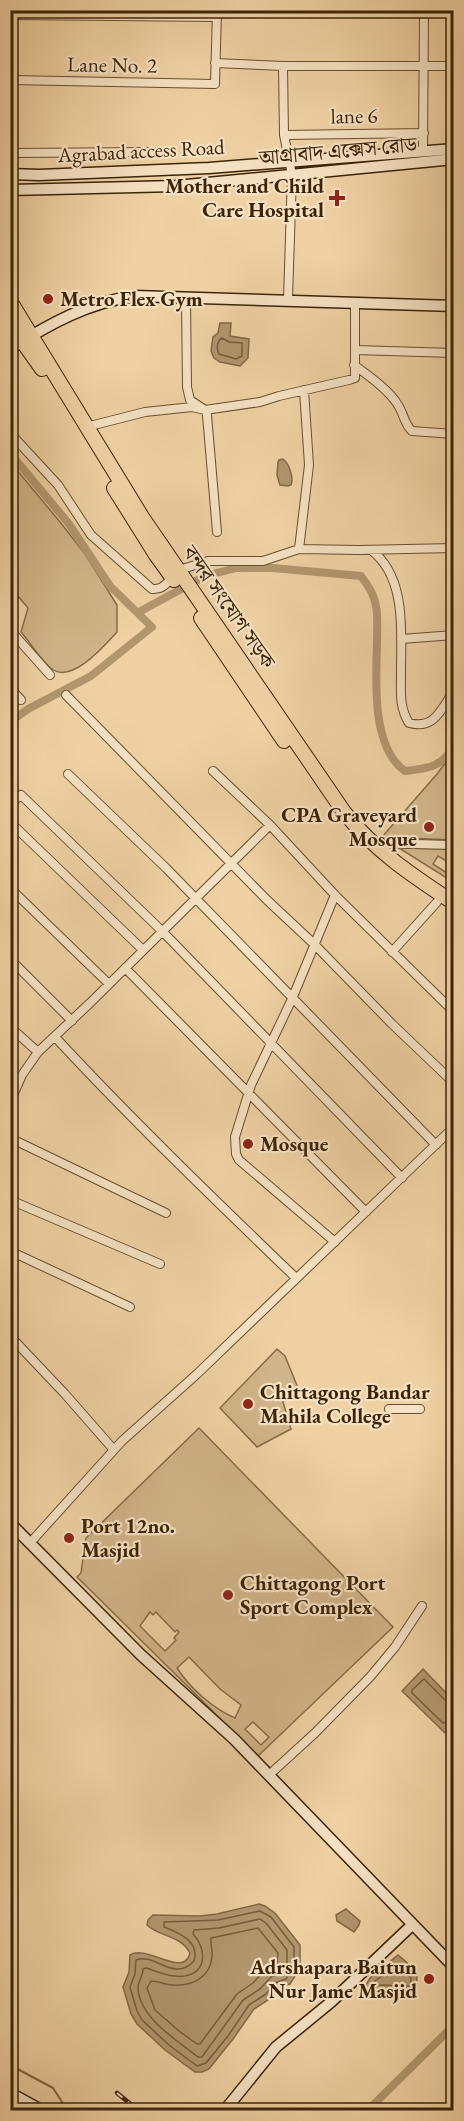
<svg xmlns="http://www.w3.org/2000/svg" width="464" height="2121" viewBox="0 0 464 2121" font-family="'EB Garamond','Noto Serif Bengali',serif">
<style>
.green{fill:#d1b489;stroke:#866c48;stroke-width:1.5;fill-rule:evenodd}
.water{fill:#b2966e;stroke:#836845;stroke-width:1.5}
.lines{fill:none;stroke-linecap:round;stroke-linejoin:round}
.shore{stroke:#775d3b;stroke-width:1.5}
.stream{stroke:#836845;stroke-width:2}
.canal{stroke:#b2966e;stroke-width:8}
.street-casing{stroke:#694f2f;stroke-width:10}
.secondary-casing{stroke:#3c2408;stroke-width:13}
.highway-casing{stroke:#3c2408;stroke-width:16}
.street{stroke:#f5e1c3;stroke-width:8}
.secondary{stroke:#f5e1c3;stroke-width:10}
.highway{stroke:#efd1a3;stroke-width:14}
.rail-casing{stroke:#3c2408;stroke-width:4.5}
.rail{stroke:#f5e1c3;stroke-width:2;stroke-dasharray:7;stroke-linecap:butt}
.poi-dot{fill:#8f2418;stroke:#f5e1c3;stroke-width:2}
.labels{text-anchor:middle;stroke-width:4.5;stroke-linejoin:round;paint-order:stroke}
.street-label{font-size:21px;fill:#3c2408;stroke:#f5e1c3}
.poi-label{font-size:21px;font-weight:bold;fill:#3c2408;stroke:#f5e1c3;text-anchor:start}
</style>
<rect width="100%" height="100%" fill="#efd1a3"/>
<filter id="stains"><feTurbulence type="fractalNoise" baseFrequency=".00333" numOctaves="4"/><feColorMatrix values="0 0 0 0 .2 0 0 0 0 .09 0 0 0 0 .02 0 0 0 .5 -.17"/></filter>
<radialGradient id="worn" r=".72"><stop offset=".6" stop-color="#630" stop-opacity="0"/><stop offset="1" stop-color="#630" stop-opacity=".3"/></radialGradient>
<path class="green" d="M11,463L60,522L85,554L117,605V632C105,645 72,684 52,669C41,661 30,642 21,632L28,608L11,588Z
M453,753V840L382,837L437,774Z
M399,848L453,849V865L438,856L433,864L453,877V882Z
M277,1349L285,1356L298,1388L283,1402L291,1429L257,1447L220,1408Z
M199,1428L393,1627L258,1756L77,1577L81,1573L86,1538ZM150,1612L153,1615L156,1612L175,1632L177,1630L179,1632L174,1638L176,1640L165,1651L140,1626ZM189,1657L220,1689L241,1705L235,1718C212,1708 190,1688 177,1668ZM253,1722L269,1737L261,1745L245,1729Z"/>
<path class="water" d="M220,323H231L230,336L249,339L248,358L240,366L220,362L214,358L211,351L213,337L218,333Z
M283,459C289,463 294,478 291,485L288,486L280,485L277,475L278,462L279,460Z
M423,1669L453,1700V1724L445,1733L402,1691Z
M259,1904L265,1906L275,1913L300,1945V1968L290,1984L279,1987L271,1998L254,2009L233,2039L209,2069L202,2072H195L165,2050L137,2024L131,2014L123,1987L129,1972L130,1955C147,1944 184,1979 190,1953C181,1935 159,1937 147,1925L148,1920L153,1915L200,1916L217,1914Z
M346,1909L360,1921L359,1925L354,1932L337,1921L336,1915Z
M398,1955L411,1966L409,1969L417,1975L416,1993L362,1992L370,1978Z"/>
<g class="lines">
<path class="shore" d="M222,338L229,342L242,343V356L236,359L219,354C216,349 217,341 222,338Z
M454,1703L447,1702L424,1679L412,1690V1693L443,1723L454,1720
M260,1911L271,1917L294,1947V1967L286,1979L275,1983L266,1994L249,2005L228,2036L206,2063L197,2066L169,2045L142,2020L137,2011L130,1987L135,1974L136,1960C154,1952 174,1983 194,1961C200,1942 180,1933 164,1927V1922L218,1920Z
M260,1919L266,1923L287,1950V1965L282,1972L271,1977L260,1989L243,2000L202,2057H198C178,2041 138,2017 138,1987C138,1982 143,1976 143,1969L146,1968C159,1972 171,1978 185,1976C208,1972 206,1947 193,1934L194,1930L219,1928Z
M258,1928L278,1953L277,1963L265,1970L253,1983L237,1994L200,2044H197L179,2031L155,2010L147,1988L151,1981C158,1981 166,1985 174,1985C193,1986 210,1977 212,1957C213,1950 210,1944 211,1938Z
M398,1964L411,1978L410,1986L375,1985V1981Z"/>
<path class="stream" d="M10,2065L53,2088L66,2108"/>
<path class="canal" d="M10,453L69,524L110,586L152,627L91,676L28,709L10,722
M139,612L205,576L236,568H273L361,576C365,582 371,589 373,596C379,610 377,628 377,643C376,680 371,747 405,771C426,769 445,767 454,744
M368,2110L454,2025"/>
<g class="street-casing">
<path id="street" d="M424,11H454
M10,15L216,17
M215,63L283,66L284,135L292,175L288,299
M283,66H454
M10,80L215,84L217,10
M284,135L424,133
M423,152L424,10
M10,153L154,152
M186,299L187,387L190,400L205,410L207,415L217,532
M355,350L454,353
M354,365C369,376 389,390 398,405C404,414 404,424 412,431L454,434
M86,427L145,412L192,407L205,410L260,402L279,396L349,380L355,378V303
M10,433L58,485L91,535L152,589C162,590 166,584 173,577
M299,549L309,465L304,390
M371,550C407,577 401,633 401,673C401,692 399,707 409,723C435,730 441,709 454,691
M179,570L208,561H263L299,549L359,550L454,548
M10,630L50,675
M401,639L454,635
M10,688L21,700
M66,695L267,900L314,944L392,1024L454,1083
M213,771L270,825L335,895L454,1012
M68,774L166,868L436,1145
M10,804L21,795L162,931L402,1178
M10,822L143,950
M374,843L454,845
M10,888L109,984
M392,952L437,902
M16,965L72,1021
M125,968L366,1212
M10,1027L38,1052
M55,1037C132,1120 214,1199 296,1278
M10,1102L22,1075L38,1052L90,1003L270,825
M10,1138L166,1213
M10,1200L160,1264
M335,1242L239,1160L236,1154L235,1137L251,1085L292,999L335,895
M10,1251L130,1307
M10,1336L65,1394L114,1450
M389,1409H420
M30,1543L122,1441L197,1374L454,1127
M269,1775L315,1733L370,1677L395,1647L422,1606"/>
</g>
<g class="secondary-casing">
<path id="secondary" d="M10,174L39,175L209,168L454,149
M10,190L176,186L454,159
M10,349C49,324 89,302 135,296L454,306
M10,1523L141,1655L234,1739L454,1967
M10,2093L41,2110
M225,2110L276,2047L331,2002L412,1925"/>
</g>
<g class="highway-casing">
<path id="highway" d="M10,301L142,517L344,812C375,851 413,876 454,903
M10,324L42,369
M114,488L156,555L174,580
M201,618L284,741"/>
</g>
<use href="#street" class="street"/>
<use href="#secondary" class="secondary"/>
<use href="#highway" class="highway"/>
<g class="rail-casing">
<path id="rail" d="M117,2093L138,2110
M116,2105L125,2110"/>
</g>
<use href="#rail" class="rail"/>
</g>
<g class="poi-dot">
<path d="M334 189h6v6h6v6h-6v6h-6v-6h-6v-6h6z"/>
<circle cx="48" cy="299" r="6"/>
<circle cx="429" cy="827" r="6"/>
<circle cx="248" cy="1144" r="6"/>
<circle cx="248" cy="1404" r="6"/>
<circle cx="69" cy="1538" r="6"/>
<circle cx="228" cy="1595" r="6"/>
<circle cx="429" cy="1979" r="6"/>
</g>
<g class="labels">
<g class="street-label">
<text transform="translate(112 65) rotate(1)" y="7">Lane No. 2</text>
<text transform="translate(354 116) rotate(-1)" y="7">lane 6</text>
<text transform="translate(141 151) rotate(-3)" y="7">Agrabad access Road</text>
<text transform="translate(338 151) rotate(-5)" y="7">আগ্রাবাদ এক্সেস রোড</text>
<text transform="translate(229 607) rotate(55)" y="7">বন্দর সংযোগ সড়ক</text>
</g>
<g class="poi-label">
<text x="324" y="193" text-anchor="end">Mother and Child<tspan x="324" dy="24">Care Hospital</tspan></text>
<text x="60" y="306">Metro Flex Gym</text>
<text x="417" y="822" text-anchor="end">CPA Graveyard<tspan x="417" dy="24">Mosque</tspan></text>
<text x="260" y="1151">Mosque</text>
<text x="260" y="1399">Chittagong Bandar<tspan x="260" dy="24">Mahila College</tspan></text>
<text x="81" y="1533">Port 12no.<tspan x="81" dy="24">Masjid</tspan></text>
<text x="240" y="1590">Chittagong Port<tspan x="240" dy="24">Sport Complex</tspan></text>
<text x="417" y="1974" text-anchor="end">Adrshapara Baitun<tspan x="417" dy="24">Nur Jame Masjid</tspan></text>
</g>
</g>
<rect width="464" height="2121" fill="none" stroke="#efd1a3" stroke-width="36"/>
<rect x="12" y="12" width="440" height="2097" fill="none" stroke="#3c2408" stroke-width="3"/>
<rect x="18" y="18" width="428" height="2085" fill="none" stroke="#3c2408" stroke-width="1.5"/>
<rect width="100%" height="100%" filter="url(#stains)"/>
<rect width="100%" height="100%" fill="url(#worn)"/>
</svg>
